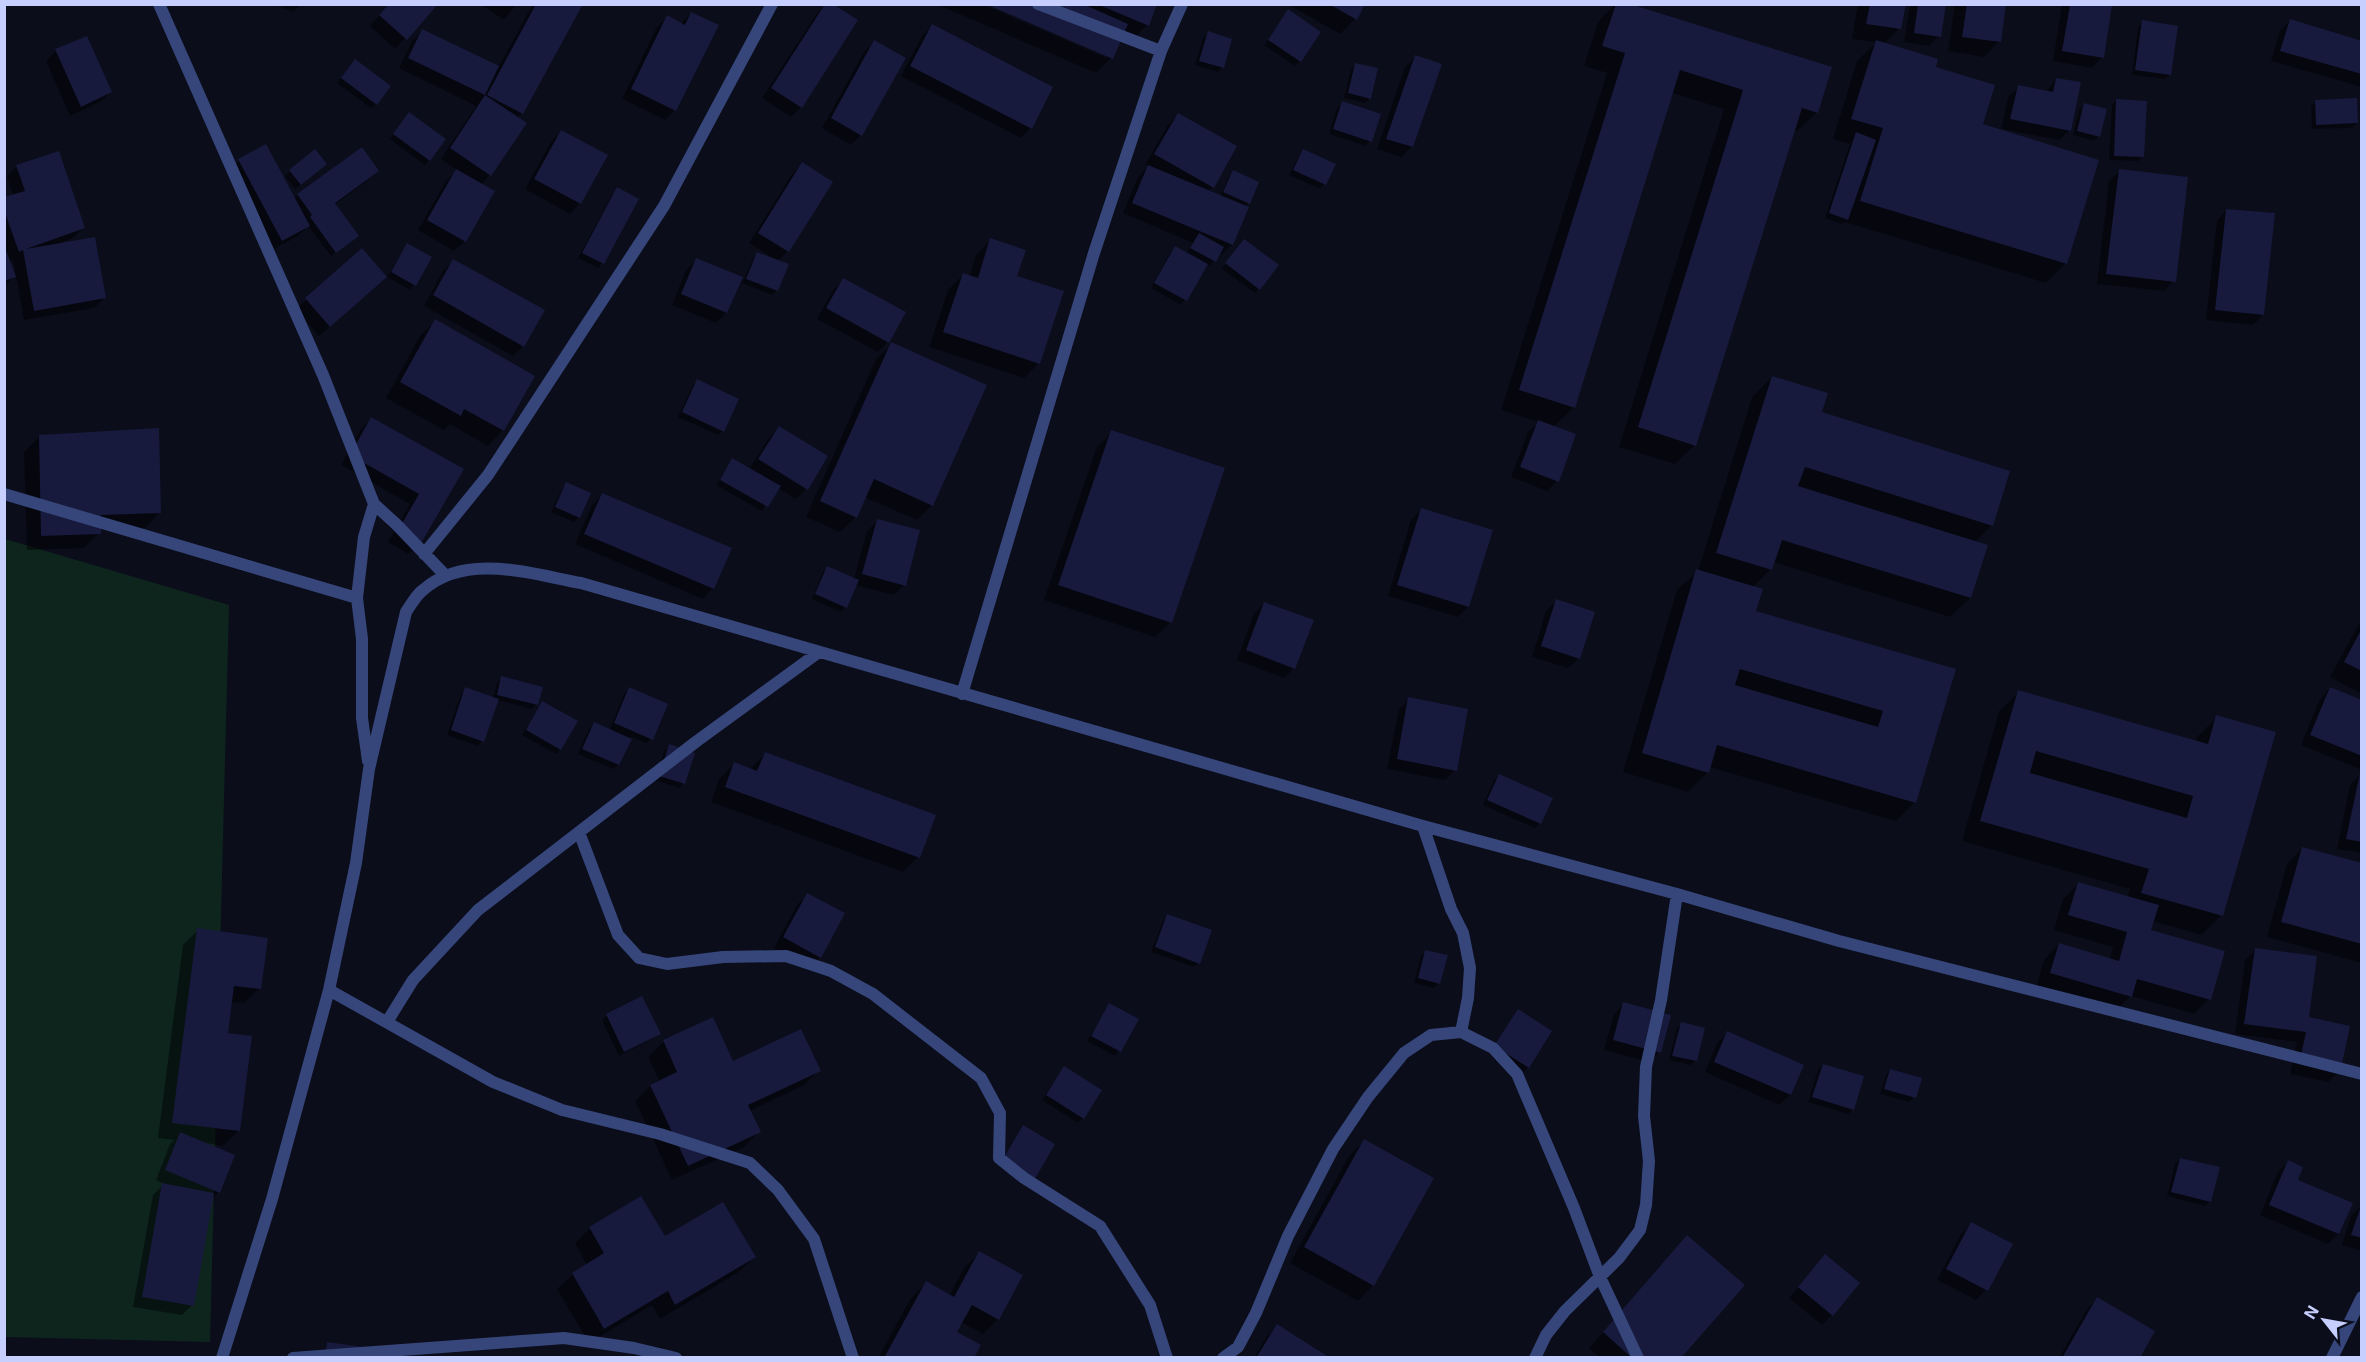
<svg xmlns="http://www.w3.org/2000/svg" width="2366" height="1362" viewBox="0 0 2366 1362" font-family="Inter,sans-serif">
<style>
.green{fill:#0e251e}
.shadow{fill:#0007}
.building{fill:#171a3c;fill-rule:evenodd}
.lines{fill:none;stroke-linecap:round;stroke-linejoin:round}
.street{stroke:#36467a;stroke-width:12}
</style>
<rect width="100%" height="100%" fill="#0b0d1b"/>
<path class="green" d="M5,539L229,605L210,1342L5,1337Z"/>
<path class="shadow" d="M273,4H301L294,12Z
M389,4H436L395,49L370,26Z
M480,4H517L504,20Z
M533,4H582L522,113L517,118L490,175L481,185L465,241L454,251L418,230L446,181L457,170L441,159L476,106L399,68L412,41L422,31L498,68Z
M826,4L801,107L791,117L762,98L817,13Z
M936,4H982L1107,58V55L989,4H1156L1147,25L1132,40L1121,36L1111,58L1096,73Z
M1287,4H1363L1355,19L1340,34Z
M1615,4H1625L1817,112L1797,131L1793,130L1695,445L1675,464L1619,447L1724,109L1672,93L1574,407L1553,427L1557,481L1547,491L1511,477L1528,432L1539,422L1501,410L1607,73L1584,66L1598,22Z
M1858,4H1904L1900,28L1884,44L1935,68L1981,125L2001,131L2008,97L2019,87L2046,92L2056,79L2070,130L2059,140L2002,129L2001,131L2066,263L2046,283L1845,222L1842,224L1825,218L1850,144L1833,139L1857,61L1876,42L1852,39Z
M1910,4H1944L1939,36L1929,46L1904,42Z
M1955,4H2005L1999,41L1984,57L1948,51Z
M2062,4H2111L2102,57L2092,68L2053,61Z
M1288,11L1300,61L1295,66L1264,45Z
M691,13L675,110L665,120L622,99L657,27L667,17L681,24Z
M2290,21L2362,42V87L2271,61L2280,31Z
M2143,22L2170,74L2165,79L2132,75L2138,27Z
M932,26L1031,128L1021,138L901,76L922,36Z
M1208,33L1222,67L1218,72L1195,65L1203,38Z
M874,42L861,135L851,145L822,128L864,52Z
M56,51L111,92L100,102L70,116L46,61Z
M1416,56L1440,65L1412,147L1401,157L1377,149L1405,67Z
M355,61L376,104L371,108L337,83Z
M1356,65L1370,98L1365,103L1344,98L1351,69Z
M2116,100L2143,156L2138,161L2109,160L2112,105Z
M2316,102L2357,123L2352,128L2312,129L2311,106Z
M1342,103L1370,141L1366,146L1329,134L1337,108Z
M2084,105L2099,136L2094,141L2073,135L2079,110Z
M1178,115L1213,187L1208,191L1220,196L1229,177L1234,172L1257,183L1245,207L1247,208L1231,245L1221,255L1219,254L1210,266L1206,264L1181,305L1151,288L1170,253L1175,248L1186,254L1193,243L1123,213L1138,177L1148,166L1145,165L1168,125Z
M405,119L429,160L425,165L390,139Z
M561,131L580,203L570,214L525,189L551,142Z
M314,151L320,169L295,189L285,176Z
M1304,151L1324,184L1320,189L1289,175L1299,156Z
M239,161L293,199L298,195L377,171L367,181L334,205L352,240L331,256L308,226L298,236L272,250L229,171Z
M802,164L831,182L788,251L778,261L777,290L772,295L742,283L753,259L757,254L771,257L749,243L792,174Z
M17,166L83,228L73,238L60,243L104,298L94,308L24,320L13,260L9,261L14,277L4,286V199L13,196L7,176Z
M2120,171L2174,281L2164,291L2097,284L2109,181Z
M618,189L637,199L602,263L598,268L578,258L613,194Z
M2227,210L2263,315L2253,325L2206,320L2217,220Z
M991,240L1039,363L1024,378L929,347L948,290L963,275L969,277L976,255Z
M407,245L430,257L410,290L387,277Z
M1239,245L1259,289L1255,293L1222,269Z
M362,250L375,287L319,336L296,309Z
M696,260L726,313L716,323L672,305L686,270Z
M453,261L523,346L513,356L424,306L443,271Z
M843,280L888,342L878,352L817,319L833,290Z
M435,321L533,376L503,430L488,446L450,424L444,430L386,398L420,336Z
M892,344L932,505L917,520L864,497L856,517L840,532L806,517L876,359Z
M1772,377L1820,413L1992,525L1975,542L1970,598L1950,617L1773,562L1771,569L1753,587L1754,612L1954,670L1915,802L1896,821L1709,767L1708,772L1688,792L1623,772L1677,590L1698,571L1752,397Z
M697,381L723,431L718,435L678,417L693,385Z
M371,419L462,470L419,544L408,554L388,542L410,504L341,465L361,429Z
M779,428L806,489L796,499L778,488L762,511L716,485L733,460L749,469L769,438Z
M1112,432L1171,622L1155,637L1044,600L1097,447Z
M40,436L160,512L145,528L99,529V533L84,548L27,550L24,452Z
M567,484L579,517L574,522L551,512L562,489Z
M602,495L713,588L703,599L575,544L592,505Z
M1421,510L1468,607L1458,617L1388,596L1411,520Z
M878,520L904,585L894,595L855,585L845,607L841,612L812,599L823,572L828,567L854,579L867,531Z
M1556,601L1579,658L1568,668L1532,657L1546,611Z
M1264,603L1294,668L1284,678L1237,660L1254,614Z
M2362,618V694L2330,677Z
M502,678L537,704L532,709L497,700L482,741L478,746L447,735L461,694L466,689L493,698L497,683Z
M2330,688L2362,701V770L2301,745L2320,699Z
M629,689L651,739L647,743L631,737L618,765L613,769L578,754L589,729L594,724L609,731L624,694Z
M2019,692L2196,742L2197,737L2217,717L2221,915L2202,935L2152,921L2150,931L2209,999L2194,1014L2131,996L2115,1011L2036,988L2044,960L2059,944L2110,959L2113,947L2054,930L2063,899L2078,884L2127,898L2130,889L1962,841L1999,711Z
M1409,699L1455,770L1445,780L1387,769L1399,709Z
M543,703L560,749L556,754L522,735Z
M669,746L683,783L679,788L655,780L664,751Z
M765,754L918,857L903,872L711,802L719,779L734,764L749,770Z
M2360,775H2362V853L2337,849L2350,785Z
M1499,776L1540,823L1535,828L1483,805L1494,780Z
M2302,848L2362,865V963L2267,937L2287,864Z
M808,894L820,957L809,967L774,948L797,905Z
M1167,916L1199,963L1194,967L1151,952L1163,921Z
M198,930L260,988L244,1003L230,1002L226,1034L239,1130L223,1146L206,1143L219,1192L211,1200L192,1305L182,1315L133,1307L153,1195L164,1184L156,1180L170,1144L175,1140L158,1138L183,945Z
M2255,950L2307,1018L2339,1072L2328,1082L2290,1074L2297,1042L2235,1034L2245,960Z
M1425,951L1439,983L1434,988L1414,983L1421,956Z
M1624,1004L1659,1052L1649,1062L1604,1050L1614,1014Z
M1109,1005L1137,1020L1115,1056L1087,1041Z
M1518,1011L1528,1067L1524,1072L1491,1051Z
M607,1015L659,1034L654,1038L619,1056L602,1020Z
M712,1019L733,1063L819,1070L804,1085L750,1111L759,1131L744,1147L672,1180L635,1101L650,1086L660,1082L648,1057L663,1042Z
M1682,1023L1696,1060L1691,1065L1669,1060L1677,1028Z
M1728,1033L1802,1066L1790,1095L1779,1105L1705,1072L1717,1043Z
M1823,1066L1853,1109L1848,1114L1808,1102L1818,1070Z
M1064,1068L1083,1118L1078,1123L1042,1100Z
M1890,1070L1914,1097L1909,1102L1880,1094L1886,1075Z
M1023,1127L1029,1183L999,1166Z
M1364,1141L1373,1285L1358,1301L1290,1263L1349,1156Z
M2180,1159L2210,1201L2205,1206L2167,1196L2175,1164Z
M2288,1162L2296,1181L2351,1204L2338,1234L2328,1244L2260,1215L2278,1172Z
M2362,1206V1251L2342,1245L2351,1216Z
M1971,1224L2010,1245L1986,1290L1976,1300L1937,1280L1961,1234Z
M590,1228L664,1238L754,1257L739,1272L660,1319L652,1305L589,1343L557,1289L573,1274L587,1265L575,1243Z
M1687,1237L1679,1358H1600L1589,1348Z
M979,1253L998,1319L983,1334L961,1322L955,1333L972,1358H878L911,1298L926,1283L949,1296L964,1268Z
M1825,1256L1832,1315L1822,1325L1789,1298Z
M2097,1299L2139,1358H2059L2087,1309Z
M1278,1326L1327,1358H1254L1267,1336Z"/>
<path class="building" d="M389,4H438L407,40L379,15Z
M536,4H583L523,114L487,95Z
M825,4H833L858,20L802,108L771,88Z
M986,4H1083L1128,24L1113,59Z
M1097,4H1157L1149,26Z
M1329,4H1365L1357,20Z
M1616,4H1630L1832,67L1818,113L1802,108L1696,446L1638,427L1743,90L1680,70L1575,408L1519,390L1625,53L1602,46Z
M1870,4H1906L1901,29L1866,24Z
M1918,4H1946L1941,37L1914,33Z
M1967,4H2006L2001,42L1962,37Z
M2070,5H2112L2104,58L2062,51Z
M1288,9L1321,32L1301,62L1268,40Z
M691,12L719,25L676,111L631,89L667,15L685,25Z
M2290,19L2362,41V74L2280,51Z
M2142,20L2178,26L2171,75L2135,70Z
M932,24L1053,87L1032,129L910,66Z
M422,29L499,66L485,95L408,58Z
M1208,31L1232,39L1224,68L1199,61Z
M87,36L112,92L81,107L55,49Z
M874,40L906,58L862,136L831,118Z
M1876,40L1938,59L1936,67L1995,85L1983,124L2099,160L2067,264L1860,201L1883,128L1851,119Z
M1415,55L1442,64L1413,147L1386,139Z
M355,59L391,86L377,105L341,78Z
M1355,63L1378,68L1371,99L1348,93Z
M2056,78L2081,82L2071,131L2010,119L2018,85L2053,92Z
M485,95L527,123L491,176L450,148Z
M2357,98L2358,123L2316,125L2315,100Z
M2116,99L2147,101L2144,157L2114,156Z
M1342,101L1381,114L1372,142L1333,129Z
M2084,103L2107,109L2100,137L2077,131Z
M409,112L446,139L430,161L393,134Z
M1178,113L1237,146L1214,188L1154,154Z
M561,130L608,155L581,204L534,179Z
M1856,132L1876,140L1848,220L1829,213Z
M266,144L310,226L282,241L238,159Z
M362,147L379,171L335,203L359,236L336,253L310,217L312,215L297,194Z
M315,149L327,164L301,185L289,170Z
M1303,149L1336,164L1326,185L1293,170Z
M59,151L85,228L26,249L95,237L106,298L34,311L23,250L19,252L4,210V197L25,191L16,165Z
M802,162L833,182L789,252L758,233Z
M1148,165L1249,207L1233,245L1132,203Z
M456,169L495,191L466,242L427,220Z
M2119,169L2188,177L2176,282L2106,274Z
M1233,170L1259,182L1250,204L1223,192Z
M617,187L639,199L604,264L582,253Z
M2226,209L2275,213L2264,315L2215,310Z
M1199,233L1224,247L1216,262L1190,248Z
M990,238L1026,250L1017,276L1064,291L1040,364L943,332L963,273L978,278Z
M1244,239L1279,265L1260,290L1225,263Z
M407,243L432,257L416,286L391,272Z
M4,245L16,277L4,281Z
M1175,246L1208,264L1187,301L1154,283Z
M362,248L387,277L330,327L305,298Z
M757,252L789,264L778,291L746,279Z
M696,258L743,277L727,313L681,294Z
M453,259L545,310L524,347L433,295Z
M843,278L906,312L889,343L826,308Z
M435,319L535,376L504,431L464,409L461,416L400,382Z
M891,342L987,385L933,506L874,479L857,518L820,501Z
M1772,376L1828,393L1822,412L2010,471L1993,526L1805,467L1798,486L1988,545L1971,598L1782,540L1772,570L1716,553Z
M697,379L739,399L724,432L682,412Z
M371,417L464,469L420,545L397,532L419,494L350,455Z
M1538,420L1576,434L1559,482L1520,467Z
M779,426L828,456L808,490L758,459Z
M159,428L161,513L101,515V534L41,536L39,435Z
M1111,430L1225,468L1172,623L1058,585Z
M732,458L781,486L768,507L720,480Z
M566,482L591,493L580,518L555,507Z
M602,493L732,548L714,589L584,534Z
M1421,508L1493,530L1469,607L1397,585Z
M877,519L920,530L906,586L862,574Z
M827,566L859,580L847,608L815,594Z
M1696,569L1763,589L1756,611L1956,669L1916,803L1717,745L1709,773L1642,753ZM1740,669L1883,711L1878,727L1735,685Z
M1556,599L1595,612L1580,659L1541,646Z
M1264,602L1314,620L1295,669L1246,650Z
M2362,628V671L2344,662Z
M501,676L543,687L538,705L497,695Z
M465,687L499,699L484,742L451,730Z
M629,687L668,704L653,740L614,723Z
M2330,687L2362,700V756L2310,735Z
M2018,690L2208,744L2216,715L2276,732L2223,916L2141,893L2149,869L1980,821ZM2036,751L2193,796L2187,818L2030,773Z
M1408,697L1468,709L1457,771L1397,759Z
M542,701L578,721L561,750L526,730Z
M594,722L632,739L619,765L582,749Z
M669,744L695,753L685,784L659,776Z
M765,752L936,815L920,858L725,787L734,762L757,771Z
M2360,773L2362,774V842L2346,839Z
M1499,774L1553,798L1541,824L1487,800Z
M2302,847L2362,863V944L2281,922Z
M2078,882L2159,905L2151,930L2225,951L2211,1000L2137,979L2132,997L2050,973L2059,943L2119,961L2127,932L2068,915Z
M807,893L845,913L821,958L783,937Z
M1167,914L1212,930L1200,964L1155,947Z
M197,928L268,938L261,989L234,986L228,1033L252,1036L240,1131L172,1123Z
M2255,948L2317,956L2309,1017L2350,1026L2340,1073L2299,1064L2306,1032L2244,1024Z
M1425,950L1448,955L1440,984L1418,978Z
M642,996L661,1034L624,1052L606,1014Z
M1623,1002L1671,1015L1661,1053L1613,1040Z
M1109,1003L1139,1019L1121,1052L1091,1036Z
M1518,1009L1552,1031L1529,1068L1494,1046Z
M713,1017L733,1061L801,1029L821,1071L748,1105L761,1132L688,1166L650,1085L677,1072L663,1040Z
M1681,1022L1705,1028L1697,1061L1672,1056Z
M1727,1031L1804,1065L1791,1095L1714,1062Z
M1823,1064L1864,1076L1854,1110L1812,1097Z
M1064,1066L1102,1090L1084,1119L1046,1095Z
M1890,1069L1922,1078L1916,1098L1884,1089Z
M1023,1125L1055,1144L1035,1179L1002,1161Z
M180,1132L235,1155L220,1193L165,1170Z
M1364,1139L1434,1178L1374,1286L1304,1247Z
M2180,1158L2220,1167L2211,1202L2171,1192Z
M2288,1160L2303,1167L2298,1180L2353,1203L2339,1234L2269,1205Z
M162,1183L214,1193L194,1306L142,1297Z
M641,1196L665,1236L723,1202L756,1257L675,1305L668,1291L604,1329L572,1273L604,1253L589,1227Z
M2362,1203V1238L2351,1235Z
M1971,1222L2013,1244L1988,1291L1946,1269Z
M1687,1235L1745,1285L1681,1358H1632L1603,1332Z
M979,1251L1023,1275L999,1320L972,1305L957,1332L981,1345L974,1358H884L926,1281L954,1297Z
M1825,1254L1860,1283L1833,1316L1798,1287Z
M2097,1297L2155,1331L2140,1358H2062Z
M1277,1324L1330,1358H1256Z
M327,1342L363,1347L325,1358Z"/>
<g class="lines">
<path class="street" d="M159,4L323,375L374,504L396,524L445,575
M1038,4L1161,51
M4,494L357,598
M424,554L488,475L664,206L772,4
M962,694L1094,253L1161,51L1182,4
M368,761L362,718V639L357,598L364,537L374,504
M1423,826L1451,909L1463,933L1470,968L1468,998L1461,1032
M579,832L618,935L639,958L667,964L723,957L786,956L831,971L873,994L981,1078L1000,1113L999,1158L1024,1178L1100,1226L1150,1305L1167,1358
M329,990L493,1082L562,1110L660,1134L750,1163L778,1190L814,1239L853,1358
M387,1022L413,980L478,910L697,741L819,652
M222,1358L272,1199L329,990L356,863L369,769L406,612C411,605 416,595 423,590C466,552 531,574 581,583L1423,826L1677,894L1839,941L2362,1074
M293,1358L564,1338L634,1348L676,1358
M1223,1358L1238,1347L1256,1313L1288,1236L1333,1149L1368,1097L1404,1053L1431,1035L1461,1032L1493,1048L1517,1074L1574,1208L1600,1277L1638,1358
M1535,1358L1546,1335L1565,1311L1619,1258L1640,1230L1646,1205L1649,1161L1644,1116L1646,1067L1661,1000L1677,894
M2332,1358L2362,1297"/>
</g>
<rect width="2366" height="1362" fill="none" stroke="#c6cffe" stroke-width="12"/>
<g transform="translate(2324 1320) rotate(301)" stroke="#0b0d1b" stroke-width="4.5" paint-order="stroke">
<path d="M0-4.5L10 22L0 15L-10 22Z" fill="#c6cffe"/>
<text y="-9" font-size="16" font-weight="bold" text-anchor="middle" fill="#c6cffe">N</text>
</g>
</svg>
